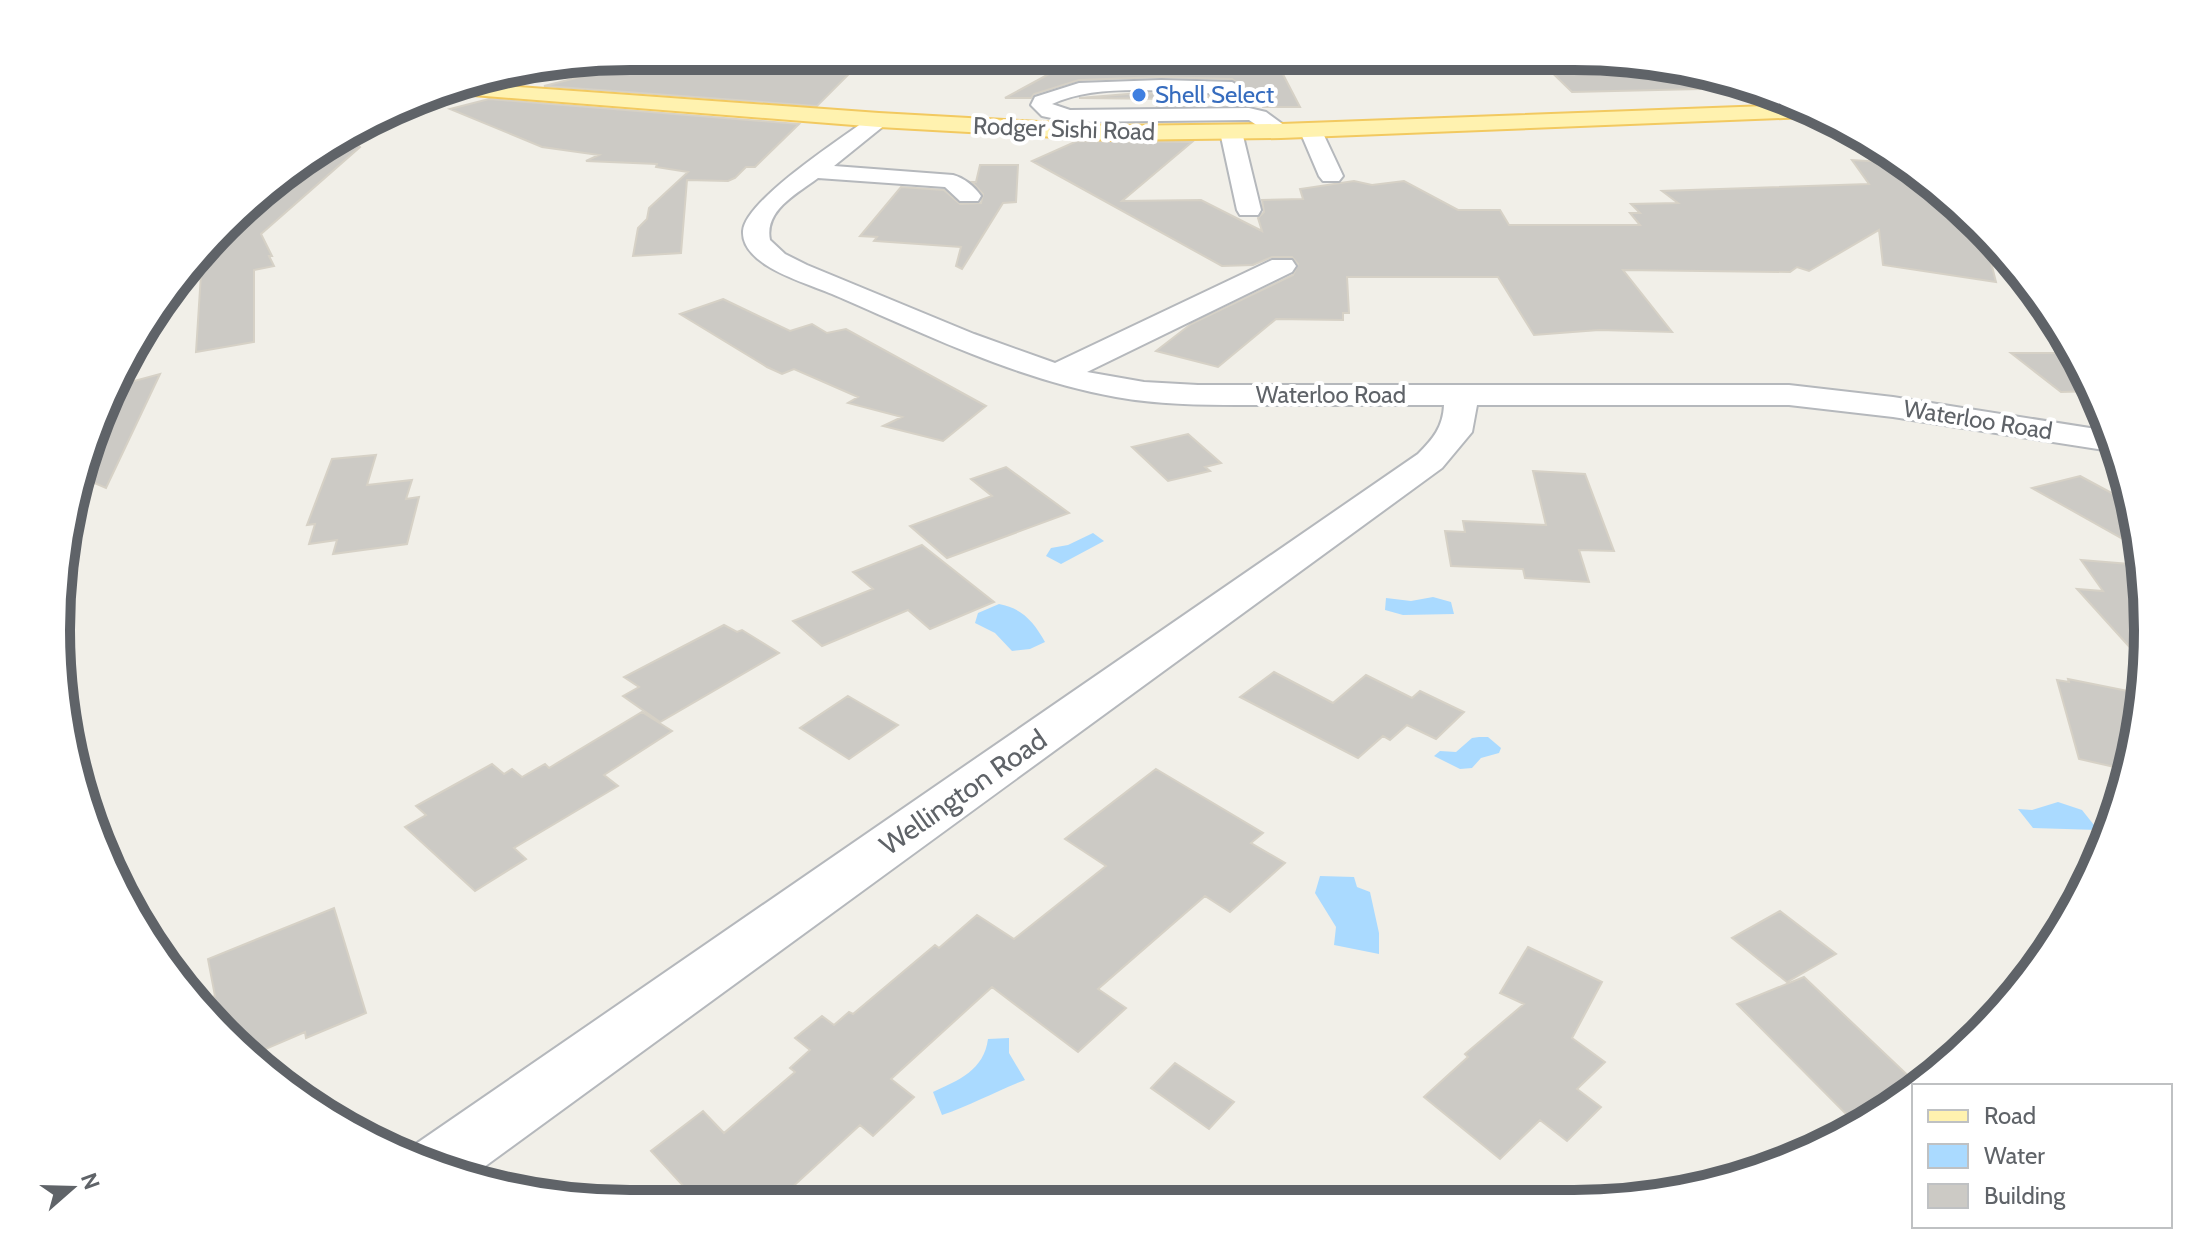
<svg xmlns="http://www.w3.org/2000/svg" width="2204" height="1260" viewBox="0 0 2204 1260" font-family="Cabin,sans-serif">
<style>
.water{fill:#aadaff}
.building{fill:#cccac5;stroke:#d6d1c6;stroke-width:2}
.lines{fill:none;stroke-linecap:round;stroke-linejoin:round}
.minor-casing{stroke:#b5b8bc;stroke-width:4}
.major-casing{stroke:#f2c960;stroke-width:4}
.minor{fill:#fff;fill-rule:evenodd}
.major{fill:#fff2af;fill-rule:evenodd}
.shop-dot{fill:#3f7fe0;stroke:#fff;stroke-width:3}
.labels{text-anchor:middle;stroke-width:8;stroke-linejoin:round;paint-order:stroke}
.far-shop-label{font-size:24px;fill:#366cbe;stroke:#fff;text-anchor:start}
.far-street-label{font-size:24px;fill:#5f6368;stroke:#fff}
.street-label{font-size:28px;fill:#5f6368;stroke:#fff}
.rim{fill:none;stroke:#5f6368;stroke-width:10}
</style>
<rect width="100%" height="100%" fill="#f1efe8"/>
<path class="water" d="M1093,533L1104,541L1061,564L1046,556L1051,548L1068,545Z
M1433,597L1451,602L1454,614L1403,615L1385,610L1386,598L1411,601Z
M999,604C1022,608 1034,622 1045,642L1030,649L1012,651L995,633L975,623L978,613Z
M1479,737H1488L1501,748L1499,753L1481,758L1472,768L1460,769L1434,756L1440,751L1456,752L1472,738Z
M2058,802L2082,810L2098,830L2033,828L2018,809L2032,810Z
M1320,876L1354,877L1357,887L1370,892L1379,933V954L1334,945L1336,927L1315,893Z
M1009,1038V1053L1025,1080C996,1091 972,1105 942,1115L933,1092C959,1080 984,1070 988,1039Z"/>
<path class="building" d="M622,57L761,68L851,72L817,106L544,86L596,73L595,62Z
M1080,57L1194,60L1193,57H1274L1300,107H1263L1259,97L1188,98L1190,106H1156L1171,99L1079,98L1140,93L1232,97L1245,89L1232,79L1161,77L1079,80L1034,94L1031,98H1005Z
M1536,57H1611L1701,72L1700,89L1572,92Z
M489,99L799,124L755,167H746L735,178L728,181L687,180L681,253L633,256L638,228L647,219L649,208L688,172L656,167L657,164L586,161L599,155L542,147L450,109Z
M352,136L360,147L261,234L272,256H269L274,266L254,270V342L196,352L202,258L281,174Z
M1077,141L1192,142L1122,201L1201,200L1262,231L1258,218L1264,212L1262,200L1303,199L1300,189L1354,181L1372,185L1404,181L1458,210H1500L1509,225H1640L1630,213H1640L1631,204L1678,203L1662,191L1869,184L1852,160L1903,163L1953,199L1983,231L1996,282L1883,265L1879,230L1809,271L1797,267L1790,272L1623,270L1672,332L1599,330L1534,335L1498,277H1347L1349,313H1343V320L1276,319L1218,367L1156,351L1191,324L1293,275L1298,264L1292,257H1272L1253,265L1222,266L1032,161Z
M980,165H1018L1016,202L1003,203L962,269L956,266L961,247L874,241L877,237L860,236L901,187L944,190L960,204L981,203L983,194L972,182H976Z
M723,299L790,331L812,324L827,333L846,329L986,406L943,441L883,426L902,417L848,403L858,397L794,369L782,374L767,367L680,314Z
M2011,353H2074L2094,391L2061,392Z
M160,374L106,488L78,476L119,385Z
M1188,434L1221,463L1205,467L1210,471L1168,481L1132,447Z
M376,455L367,485L412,480L406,499L419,497L407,544L333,554L337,540L309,544L315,524L307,525L332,459Z
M1006,467L1069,513L947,558L910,526L992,496L971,479Z
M1533,471L1585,474L1614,551L1579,550L1589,582L1525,578L1523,569L1451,566L1445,531L1465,532L1463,521L1546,525Z
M2080,476L2132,504L2139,548L2032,488Z
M922,545L994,602L930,629L908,610L822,646L793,621L873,589L853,572Z
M2081,560L2142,565L2147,593L2144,663L2077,589L2103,591Z
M724,625L737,632L742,630L779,653L660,722L623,696L639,687L624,677Z
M1274,672L1333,703L1366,675L1412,698L1420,691L1464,712L1436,739L1407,725L1390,740L1383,736L1358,758L1240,697Z
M2068,679L2143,694L2128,770L2079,759L2057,680L2069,682Z
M848,696L898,725L849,759L800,728Z
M642,712L672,731L604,775L618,786L514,848L526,859L475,891L405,827L426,815L416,806L492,764L504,774L512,769L522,777L545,764L549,768Z
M1156,769L1263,833L1251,843L1285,863L1230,912L1205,896L1098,989L1126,1008L1078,1052L992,987L891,1079L914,1097L873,1136L860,1125L776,1202H698L651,1151L703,1111L724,1133L795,1072L790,1068L810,1050L795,1038L822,1016L834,1025L849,1012L853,1014L935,945L939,948L977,915L1014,939L1106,866L1065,839Z
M334,908L366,1013L306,1038L305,1032L254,1054L198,1008L195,1003L215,996L208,959Z
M1780,911L1836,954L1787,982L1732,938Z
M1528,947L1602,982L1572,1038L1605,1062L1577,1089L1601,1107L1567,1141L1540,1120L1500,1159L1424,1097L1468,1057L1465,1054L1524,1004L1500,993Z
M1804,977L1919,1086H1914V1090L1893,1108L1857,1125L1737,1004Z
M1175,1063L1234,1102L1209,1129L1151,1088Z"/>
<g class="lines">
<g class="minor-casing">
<path id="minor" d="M1161,80L1232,82L1242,88L1232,94C1178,93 1101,81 1052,104L1070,110L1249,108L1266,112L1292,131L1289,136H1273L1249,120L1070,122L1042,116L1031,105L1035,97L1079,83Z
M879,114L890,120L886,124L834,166L953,175C964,178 974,186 981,196L978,201H960L945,187L818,178C797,194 764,210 770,240L785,254L807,265L974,334L1055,363L1272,260H1292L1296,266L1292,272L1087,372L1144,382L1198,385H1789L1893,397L2109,431L2117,452L1893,417L1789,405H1477L1472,432L1442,468L469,1178L446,1174L407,1156L410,1148L1418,454C1433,439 1443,427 1444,405C1385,405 1326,405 1268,405C1217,405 1166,406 1116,397C1016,379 925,334 832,294C807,283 741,266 743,231C745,200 845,136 872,116Z
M1310,123L1321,129L1343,176L1339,181H1323L1319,176L1299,129Z
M1231,126L1242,132L1261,210L1258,215H1240L1237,210L1220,132Z"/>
</g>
<g class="major-casing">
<path id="major" d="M464,83L879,113L1111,126L1281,124L1794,105L1816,114L1808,117L1281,138L1111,140L879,127L435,92Z"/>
</g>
<use href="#minor" class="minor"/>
<use href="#major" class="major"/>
</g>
<circle class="shop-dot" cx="1139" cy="95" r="8"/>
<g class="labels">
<g class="far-shop-label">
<text x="1155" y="103">Shell Select</text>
</g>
<g class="far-street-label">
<text transform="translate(1064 129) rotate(2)" y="8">Rodger Sishi Road</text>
<text x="1331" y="403">Waterloo Road</text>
<text transform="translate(1978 420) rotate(9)" y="8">Waterloo Road</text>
</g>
<g class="street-label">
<text transform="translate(963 792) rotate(-35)" y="10">Wellington Road</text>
</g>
</g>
<path d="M0 0H2204V1260H0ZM630 70H1574A560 560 0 0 1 2134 630V630A560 560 0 0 1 1574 1190H630A560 560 0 0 1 70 630V630A560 560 0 0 1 630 70Z" fill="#fff" fill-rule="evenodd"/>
<path class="rim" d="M630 70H1574A560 560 0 0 1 2134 630V630A560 560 0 0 1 1574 1190H630A560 560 0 0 1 70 630V630A560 560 0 0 1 630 70Z"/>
<rect x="1912" y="1084" width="260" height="144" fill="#ffffff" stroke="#bfc1c3" stroke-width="2"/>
<rect x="1928" y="1110" width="40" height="12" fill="#fff2af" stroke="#bfc1c3" stroke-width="2"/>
<text x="1984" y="1124" font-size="24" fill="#5f6368">Road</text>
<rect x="1928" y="1144" width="40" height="24" fill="#aadaff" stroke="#bfc1c3" stroke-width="2"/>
<text x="1984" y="1164" font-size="24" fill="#5f6368">Water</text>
<rect x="1928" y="1184" width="40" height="24" fill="#cccac5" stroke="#bfc1c3" stroke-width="2"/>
<text x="1984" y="1204" font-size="24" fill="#5f6368">Building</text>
<g transform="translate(72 1188) rotate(70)" stroke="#ffffff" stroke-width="6" paint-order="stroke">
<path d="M0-6L14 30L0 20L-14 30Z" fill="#5f6368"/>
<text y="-12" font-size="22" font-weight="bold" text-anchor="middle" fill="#5f6368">N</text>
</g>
</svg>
